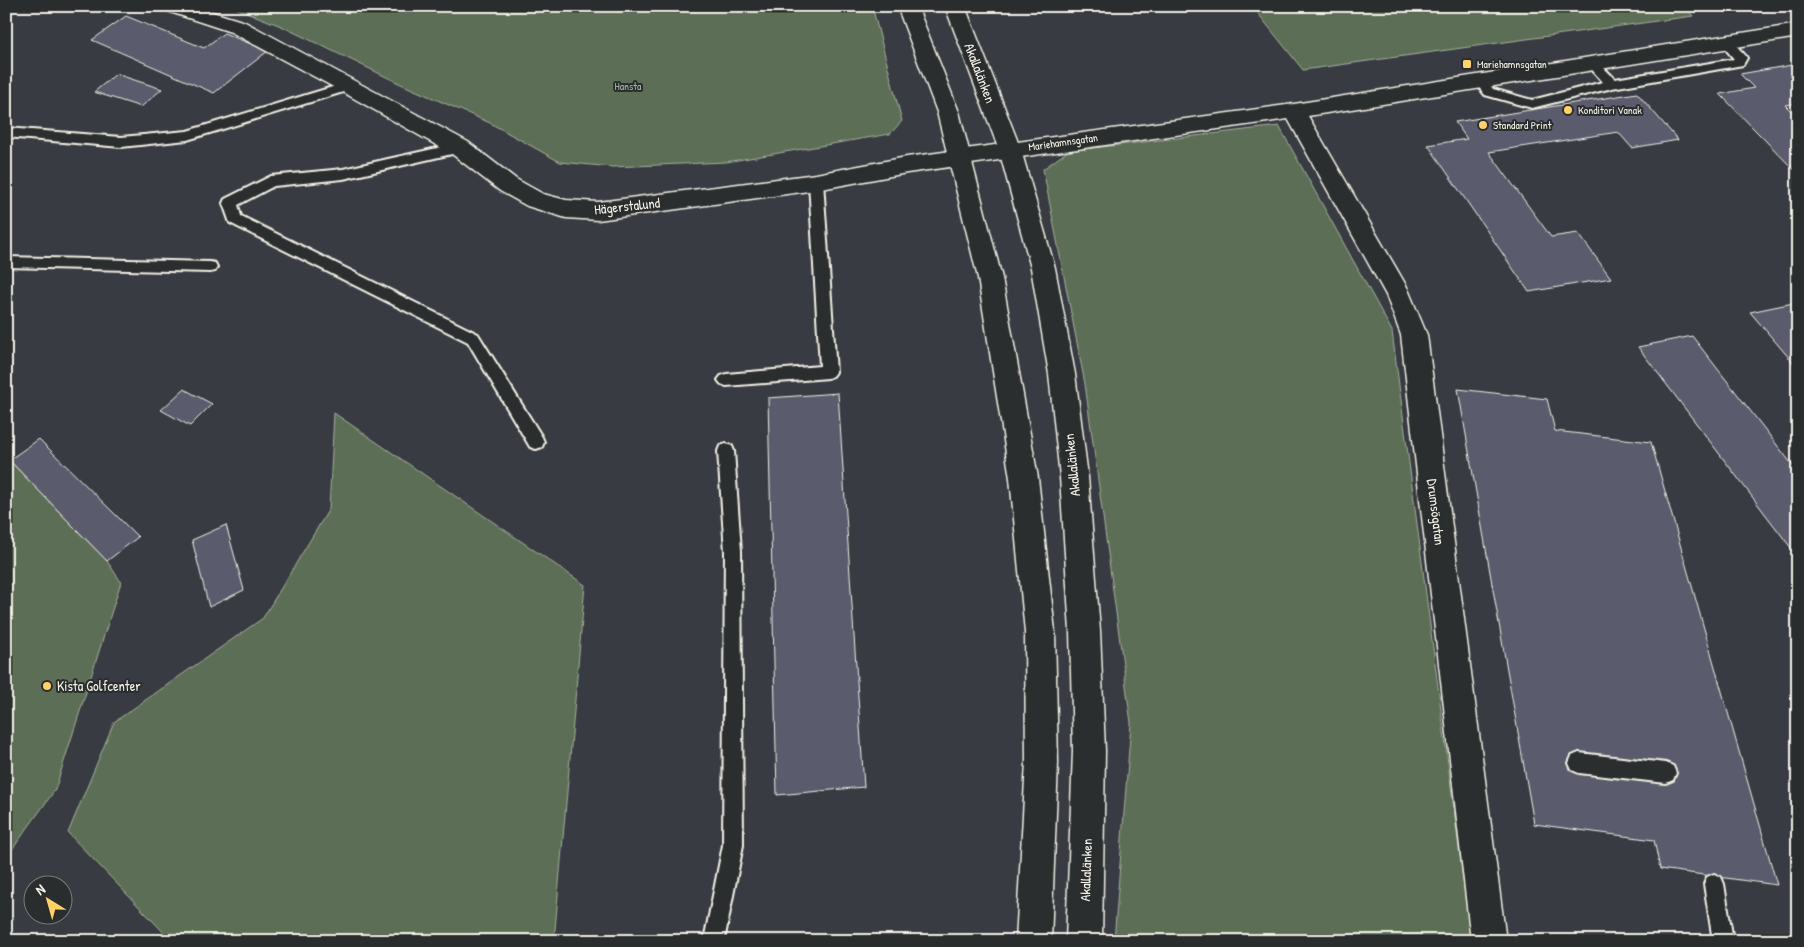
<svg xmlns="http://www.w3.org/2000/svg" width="1804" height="947" viewBox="0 0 1804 947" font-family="'Patrick Hand',sans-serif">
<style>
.green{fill:#5d6e57;stroke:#a8b0a0}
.building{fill:#5a5b6d;stroke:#f4f1e8}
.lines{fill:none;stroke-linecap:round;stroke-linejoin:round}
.service-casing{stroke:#f4f1e8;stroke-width:4}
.minor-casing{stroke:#f4f1e8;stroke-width:3}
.secondary-casing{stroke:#f4f1e8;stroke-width:3}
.service{fill:#2a2d2e;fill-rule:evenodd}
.minor{fill:#2a2d2e;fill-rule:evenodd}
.secondary{fill:#2a2d2e;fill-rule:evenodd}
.poi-dot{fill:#ffd166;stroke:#2a2d2e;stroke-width:2}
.labels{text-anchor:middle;stroke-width:4;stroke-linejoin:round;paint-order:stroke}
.far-poi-label{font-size:11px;fill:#f4f1e8;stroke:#2a2d2e;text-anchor:start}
.far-park-label{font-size:11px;fill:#b0b6a7;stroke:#2a2d2e}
.far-street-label{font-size:11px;fill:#f4f1e8;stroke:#2a2d2e}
.street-label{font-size:14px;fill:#f4f1e8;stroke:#2a2d2e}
.poi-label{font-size:14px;fill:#f4f1e8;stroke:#2a2d2e;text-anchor:start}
</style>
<rect width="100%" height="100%" fill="#383b41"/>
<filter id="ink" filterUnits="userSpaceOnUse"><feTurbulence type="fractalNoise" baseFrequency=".02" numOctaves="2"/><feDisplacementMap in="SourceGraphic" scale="10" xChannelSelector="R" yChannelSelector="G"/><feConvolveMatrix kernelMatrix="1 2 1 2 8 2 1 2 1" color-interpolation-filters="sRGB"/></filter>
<g filter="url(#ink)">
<path class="green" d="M231,6H872L902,121L890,134L726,162L612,167L560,162L490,123L403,85L281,26Z
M1252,6H1685L1693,16L1303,70Z
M1279,126L1392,331L1471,941H1114L1131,723L1085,384L1043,169L1068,151Z
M334,413L585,585L554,941H172L68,833L114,722L263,618L329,509Z
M9,460L107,561L121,582L55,790L6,858V462Z"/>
<path class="building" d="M126,16L204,48L224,33L268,51L214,93L92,40Z
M1798,64V103L1785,105L1798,118V174L1720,94L1754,88L1740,74Z
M116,74L162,89L141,107L94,92Z
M1637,93L1678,140L1632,148L1618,132L1489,152L1551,237L1578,233L1611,278L1529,292L1428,145L1467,139L1455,122Z
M1798,302V366H1796L1750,312Z
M1692,336L1798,472V557L1638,347Z
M184,389L212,404L190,426L161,410Z
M1458,389L1547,399L1555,431L1651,442L1777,885L1660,869L1654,840L1534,824Z
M838,393L864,787L777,795L768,398Z
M39,439L138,537L107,561L9,460Z
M226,525L244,590L209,607L192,540Z"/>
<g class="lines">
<g class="service-casing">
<path id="service" d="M1725,37L1729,38L1745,55L1747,58L1743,65L1612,88L1532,108L1485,95L1474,81L1476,78H1484L1493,89L1532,100L1603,82L1586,63L1592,59L1596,60L1615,79L1734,59L1719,41Z
M349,82L353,83L355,86L353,89L187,140L121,147L6,137V128L121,137L187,131Z
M460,143L465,145L467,148L465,151L343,179L274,186L238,205L241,216L478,334L542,437L544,442L542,447L536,449L530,447L468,342L230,223L223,203L225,199L271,176L343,169Z
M816,177L821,179L823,182L836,372L833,376L828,378L726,386L721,384L718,380L721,376L726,374L820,366L809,182L811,179Z
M6,257L210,262L215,263L217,267L215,271L210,272L6,267Z
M726,444L732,446L734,451L741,551L743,845L724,941H704L723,845L725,551L718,451L720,446Z
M1579,753L1666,763L1673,766L1676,773L1673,780L1666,783L1579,773L1572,770L1569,763L1572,756Z
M1714,874L1721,877L1724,884L1733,941H1713L1704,884L1707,877Z"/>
</g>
<g class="minor-casing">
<path id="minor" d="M161,6H193L245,22L468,142L516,179L543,194L566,200L598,202L816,174L907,157L1294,104L1798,24V37L1308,116L1407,287L1427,335L1506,941H1471L1401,335L1386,295L1288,119L907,173L816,190L598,220L566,218L527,206L500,191L452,154L341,91L231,32L164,10Z"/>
</g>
<g class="secondary-casing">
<path id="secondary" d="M897,6H917L959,112L1002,278L1038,478L1055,632L1058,762L1051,941H1016L1026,762L1025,632L1010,478L978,278L937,112Z
M945,6H965L1021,150L1055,268L1075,374L1088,477L1100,631L1105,751L1102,941H1066L1073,751L1070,631L1060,477L1049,374L1031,268L999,150Z"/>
</g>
<use href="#service" class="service"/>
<use href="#minor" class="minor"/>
<use href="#secondary" class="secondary"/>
</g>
</g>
<g class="poi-dot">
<rect x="1462" y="59" width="10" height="10" rx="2.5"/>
<circle cx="1568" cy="110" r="5"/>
<circle cx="1483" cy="125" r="5"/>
<circle cx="47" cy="686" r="5"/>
</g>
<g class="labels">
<g class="far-poi-label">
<text x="1477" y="68">Mariehamnsgatan</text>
<text x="1578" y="114">Konditori Vanak</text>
<text x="1493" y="129">Standard Print</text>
</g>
<g class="far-park-label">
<text x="628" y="90">Hansta</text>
</g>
<g class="far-street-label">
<text transform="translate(1063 142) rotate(-8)" y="4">Mariehamnsgatan</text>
</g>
<g class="street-label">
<text transform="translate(980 73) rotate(69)" y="5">Akallalänken</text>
<text transform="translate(627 206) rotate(-6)" y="5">Hägerstalund</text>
<text transform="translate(1072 465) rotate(-96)" y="5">Akallalänken</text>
<text transform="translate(1436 512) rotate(83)" y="5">Drumsögatan</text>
<text transform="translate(1086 870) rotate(-88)" y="5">Akallalänken</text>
</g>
<g class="poi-label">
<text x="57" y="691">Kista Golfcenter</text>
</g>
</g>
<rect width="1804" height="947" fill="none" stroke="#2a2d2e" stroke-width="25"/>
<rect x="12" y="12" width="1779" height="922" fill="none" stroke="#f4f1e8" stroke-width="2" filter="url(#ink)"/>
<g transform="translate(48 900) rotate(323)"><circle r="24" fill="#2a2d2e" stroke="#7b7b78"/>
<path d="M0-4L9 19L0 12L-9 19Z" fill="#ffd166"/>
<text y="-8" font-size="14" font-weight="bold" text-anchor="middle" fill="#f4f1e8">N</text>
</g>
</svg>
